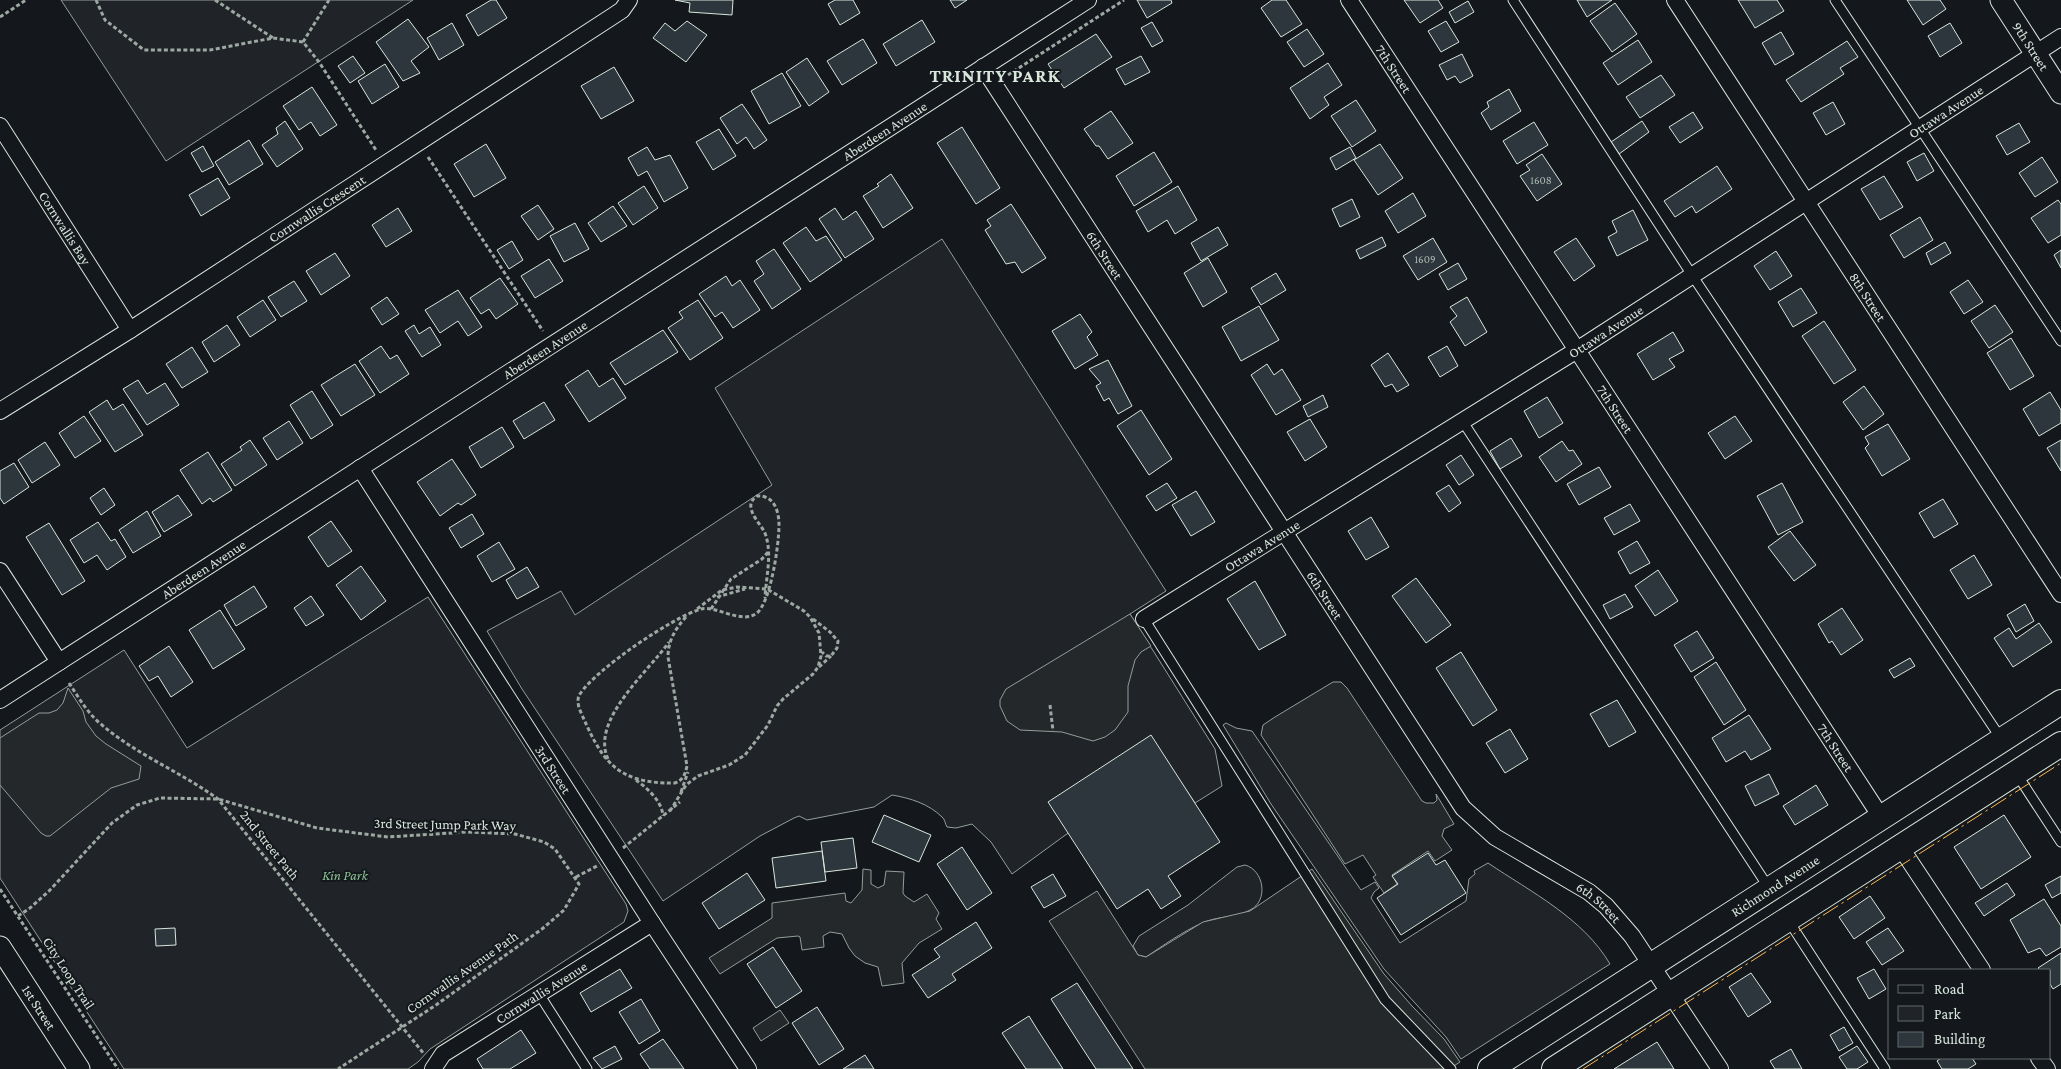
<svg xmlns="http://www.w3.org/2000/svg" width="2061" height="1069" viewBox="0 0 2061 1069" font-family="'Crimson Pro',serif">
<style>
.green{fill:#202428;stroke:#939e99}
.parking{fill:#24282b;stroke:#939e99}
.building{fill:#2c363c;stroke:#d8e6dc}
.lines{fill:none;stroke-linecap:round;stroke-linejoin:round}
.service-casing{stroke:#d8e6dc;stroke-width:11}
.minor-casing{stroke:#d8e6dc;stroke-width:18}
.tertiary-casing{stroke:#d8e6dc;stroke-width:23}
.secondary-casing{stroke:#d8e6dc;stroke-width:26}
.path{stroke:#9da8a2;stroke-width:3;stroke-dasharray:4 2.5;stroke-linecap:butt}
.service{stroke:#14181c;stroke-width:9}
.minor{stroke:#14181c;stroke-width:16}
.tertiary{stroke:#14181c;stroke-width:21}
.secondary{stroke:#14181c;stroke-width:24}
.power{stroke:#ffb74d;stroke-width:1;stroke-dasharray:18 4 2.5 4;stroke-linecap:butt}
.labels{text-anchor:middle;stroke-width:4;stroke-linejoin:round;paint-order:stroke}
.number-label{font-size:11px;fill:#adbab4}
.street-label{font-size:14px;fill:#d8e6dc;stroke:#14181c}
.park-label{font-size:14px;font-style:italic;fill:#8ac095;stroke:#14181c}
.district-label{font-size:19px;font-weight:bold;letter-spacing:1px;fill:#d8e6dc;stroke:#14181c}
</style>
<rect width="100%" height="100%" fill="#14181c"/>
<path class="green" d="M61,0H413L166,161Z
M942,239L1166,591L1130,614L1215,749L1222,786L1195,803L1170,766L1064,836L1012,874L991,842L972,824L956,828L947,827C945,824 945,819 942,817C929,804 910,798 892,795L874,807L807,820L799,816L794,818L760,836L663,901L522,689L487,631L561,591L575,615L772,485L715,388Z
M428,597L626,904L628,911L624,922L430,1049L418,1062L408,1069H124L0,878V730L124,650L187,748Z
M1226,723L1236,728L1252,731L1361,890L1375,882L1379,888L1374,892L1371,898L1400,943L1466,901L1469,879L1475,874L1474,871L1488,863C1531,892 1583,918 1610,964L1461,1059L1446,1037L1384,969L1271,804L1223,725Z
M1245,865C1264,870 1269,901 1250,910C1236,918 1217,916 1202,923C1182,932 1164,945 1146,957L1138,955L1133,946L1139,936L1188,905L1237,867Z"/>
<path class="parking" d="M1130,614L1151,646L1141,652L1135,660L1128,686V712L1115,730L1105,737L1093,741L1062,732L1020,730L1007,721L1000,706V700L1006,689Z
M1333,682H1341L1347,688L1422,801L1426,803H1434L1437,800L1436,794L1454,824L1444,829L1442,836L1452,850L1435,861L1428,851L1392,875L1397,884L1384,893L1373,877L1376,875L1363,855L1345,864L1261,735L1263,725L1275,717Z
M68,688L83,711L86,722L96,736L106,744L141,766L139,779L111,788L50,836H46L41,833L0,785V738L39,713H49L57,710L63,703Z
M863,869L871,870V884L878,888L884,885L886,871L904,872L903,893L905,896L914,902L927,894L939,913L936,919L942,929L919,943L902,963L904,983L882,986L878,967L865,963L855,956L849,948L842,934L830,932L823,936L824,947L802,950L800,937L798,936L777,938L720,974L709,958L772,918V903L845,893L846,901L851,903L862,890Z
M1312,869L1384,974L1412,1006L1444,1039L1460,1062L1449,1069H1145L1049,921L1097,891L1138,955L1146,957L1203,922L1250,911Z
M780,1010L789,1023L761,1041L753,1028Z"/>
<path class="building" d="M491,0H496L507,18L478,36L466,15Z
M675,0H733L732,15L689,12L690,3Z
M835,0H853L860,13L840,25L828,4Z
M950,0H967L955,8Z
M1137,0H1171L1172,3L1147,18Z
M1272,0H1286L1302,24L1281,37L1261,8Z
M1404,0H1438L1443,8L1420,23Z
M1577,0H1612L1587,17Z
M1738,0H1777L1784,11L1755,28Z
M1907,0H1940L1946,9L1923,25Z
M1468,1L1474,12L1455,23L1449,12Z
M1615,3L1637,34L1612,52L1590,21Z
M408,19L429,47L411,61L420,73L403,81L376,42Z
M922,20L935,42L896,66L883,44Z
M687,21L707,35L686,62L653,38L665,23L675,31Z
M1446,21L1459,42L1441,52L1428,31Z
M1152,22L1163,41L1152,47L1141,28Z
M452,23L464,45L439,60L427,38Z
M1950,23L1962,43L1940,57L1928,36Z
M1307,29L1324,54L1304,67L1287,42Z
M1781,32L1794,54L1775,65L1762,43Z
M1096,34L1112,57L1064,88L1048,64Z
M863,39L877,63L842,85L827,61Z
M1638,40L1652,62L1618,85L1603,63Z
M1847,41L1858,57L1840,68L1844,74L1801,102L1786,80Z
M1462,54L1473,76L1460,83L1455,76L1447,80L1439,65Z
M353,56L365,73L350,83L338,66Z
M1141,56L1150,72L1125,85L1116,69Z
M807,58L829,92L809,106L786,72Z
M1328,63L1342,85L1324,97L1329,105L1310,119L1290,88Z
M385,64L399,87L372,104L358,81Z
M614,67L634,101L601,119L581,86Z
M782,73L801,106L769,124L751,91Z
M1661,75L1675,95L1640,118L1626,97Z
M312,87L337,125L320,136L311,122L299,130L283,106Z
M1509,89L1521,111L1491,130L1481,113L1489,107L1487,102Z
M1356,100L1376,131L1352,147L1331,116Z
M1833,102L1845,124L1826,135L1813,113Z
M742,104L767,140L754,149L746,137L737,144L720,118Z
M1111,111L1133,143L1108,159L1099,146H1096L1084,129Z
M1693,112L1703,128L1680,143L1669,127Z
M285,121L303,149L277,167L262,145L278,134L276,128Z
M1642,121L1649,132L1619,154L1611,142Z
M1534,122L1548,145L1517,164L1503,141Z
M2019,123L2030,142L2007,155L1996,136Z
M962,127L1000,188L976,204L937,143Z
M719,129L736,156L713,170L696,142Z
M249,140L263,164L229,185L215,162Z
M486,144L506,178L474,197L454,164Z
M1380,144L1403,178L1378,195L1354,160Z
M203,146L214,166L202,172L191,153Z
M647,147L655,160L670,155L688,188L664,202L647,171L638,176L628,158Z
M1350,147L1356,158L1336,170L1330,158Z
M1154,152L1172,182L1134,206L1116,176Z
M1924,153L1934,171L1917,181L1907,162Z
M1542,154L1562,184L1537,201L1520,176L1530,170L1526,165Z
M2042,157L2058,182L2035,197L2019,173Z
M1717,166L1732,189L1696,213L1692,206L1675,217L1664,201Z
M891,174L913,208L883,228L863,196L879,186L877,184Z
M1884,176L1903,207L1880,220L1861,189Z
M218,178L230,198L201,216L189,195Z
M644,186L658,208L633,225L618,203Z
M1178,186L1197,220L1175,234L1167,220L1148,232L1136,211Z
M1413,193L1426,216L1398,233L1385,211Z
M1352,199L1360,217L1340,227L1332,209Z
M2058,200L2061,204V235L2048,243L2031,218Z
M1011,204L1046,258L1022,273L1015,262L1006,264L985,230L991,226L987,220Z
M538,205L554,229L538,240L521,216Z
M613,206L627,226L601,242L588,223Z
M398,208L412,231L386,247L372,225Z
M835,208L843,220L856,211L874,239L845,258L819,219Z
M1633,210L1648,240L1617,256L1608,237L1617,232L1612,221Z
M1920,217L1933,240L1904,258L1890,235Z
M575,223L589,249L564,262L550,236Z
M806,227L816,241L826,236L842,260L810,282L783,243Z
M1218,227L1228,245L1201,261L1191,243Z
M1382,237L1386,246L1360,259L1356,250Z
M1433,238L1447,262L1418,280L1403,256Z
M1576,238L1595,266L1574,281L1554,252Z
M512,241L523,260L509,269L497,250Z
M1945,242L1951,253L1931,265L1926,253Z
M774,249L801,289L772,309L754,281L764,274L756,261Z
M2061,250V268L2054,255Z
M1776,251L1792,276L1770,290L1754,266Z
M335,253L350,276L321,295L306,271Z
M1208,258L1227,292L1203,307L1184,273Z
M549,259L563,281L535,298L521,276Z
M1458,263L1467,279L1448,290L1439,274Z
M1276,273L1286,290L1261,305L1251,288Z
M726,276L732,286L740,280L760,310L733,328L722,312L715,317L699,294Z
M500,278L518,304L496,319L489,309L481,314L470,298Z
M1968,280L1983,302L1964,314L1950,292Z
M294,281L307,301L281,317L268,297Z
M1801,288L1817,313L1793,327L1778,302Z
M458,290L482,327L468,336L458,321L440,333L425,310Z
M387,297L399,314L382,325L371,308Z
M1467,297L1487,332L1465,346L1450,322L1457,316L1450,307Z
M263,300L276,320L250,337L237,317Z
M698,300L723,338L690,360L668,328L683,318L679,312Z
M1995,305L2013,332L1989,348L1971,321Z
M1259,306L1279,340L1241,361L1222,327Z
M1080,314L1092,332L1087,337L1098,355L1075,369L1052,331Z
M1824,321L1856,370L1834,384L1802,336Z
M227,325L240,345L214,362L202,342Z
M414,325L419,334L430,327L441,345L422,357L405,331Z
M663,330L678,352L625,385L610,363Z
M1673,332L1684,351L1669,359L1675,367L1653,380L1637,354Z
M2011,338L2034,376L2010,390L1987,353Z
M381,346L390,359L397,355L409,374L380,393L359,361Z
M1447,346L1458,366L1440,377L1428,357Z
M192,347L208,372L182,388L166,364Z
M1388,353L1409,385L1397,392L1392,384L1385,387L1371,365Z
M1108,360L1132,406L1118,414L1109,398L1104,401L1096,386L1101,383L1089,369Z
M355,364L375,395L341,416L321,385Z
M1267,364L1274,375L1282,369L1301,400L1276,415L1251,375Z
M588,370L599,387L613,378L626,398L589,422L565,385Z
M138,380L147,394L165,383L179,405L147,425L123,389Z
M1864,386L1884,414L1863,430L1843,402Z
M312,391L333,425L311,439L290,405Z
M2050,392L2061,410V423L2039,436L2023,409Z
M1323,395L1328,407L1308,417L1303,406Z
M1547,397L1563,423L1539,438L1524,411Z
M107,400L113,410L123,404L143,435L115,452L89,412Z
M544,402L555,420L524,439L513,421Z
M1141,410L1172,459L1149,475L1117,426Z
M84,416L101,441L75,458L59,433Z
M1735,416L1752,441L1725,459L1708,433Z
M1310,419L1327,447L1305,461L1287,432Z
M289,421L303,443L277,460L263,438Z
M1888,424L1910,459L1882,476L1865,448L1869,444L1865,437Z
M502,427L514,447L481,468L469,447Z
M1511,438L1522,456L1500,469L1490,451Z
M250,440L267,465L235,486L221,464L242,450L240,447Z
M2061,440V471L2047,448Z
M1562,441L1569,451L1573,450L1582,464L1556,482L1539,457Z
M45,442L60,465L32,483L18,460Z
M208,452L232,490L213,502L210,498L202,504L180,470Z
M1461,455L1474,475L1459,485L1446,465Z
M452,459L476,495L461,505L458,503L440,516L417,482Z
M14,463L29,487L4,504L0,498V471Z
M1599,467L1611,487L1579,505L1567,484Z
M1167,483L1177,498L1156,511L1146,496Z
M1782,483L1803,522L1778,535L1757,496Z
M1449,485L1461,503L1449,512L1436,493Z
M104,488L115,505L101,515L90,498Z
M1196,491L1215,522L1191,536L1172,505Z
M178,495L192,515L164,532L152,512Z
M1943,499L1958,524L1934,538L1919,513Z
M1630,504L1640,521L1614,535L1604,518Z
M147,511L161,536L133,553L119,530Z
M472,514L484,534L461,548L449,528Z
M1371,517L1389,547L1366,560L1348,531Z
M331,521L352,551L328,567L308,537Z
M98,522L111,541L115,539L126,557L107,570L97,555L84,563L70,540Z
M49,523L85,581L62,595L26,537Z
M1790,531L1816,565L1794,581L1768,547Z
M1637,541L1650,563L1630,574L1618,552Z
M499,542L515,569L492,582L477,556Z
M1974,555L1992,585L1968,599L1950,570Z
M361,566L386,601L361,620L336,585Z
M527,567L539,587L517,599L506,580Z
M1658,570L1678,601L1655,616L1635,586Z
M1416,578L1451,625L1426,643L1392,596Z
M1255,581L1286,635L1259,650L1227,599Z
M254,586L267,607L236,626L224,605Z
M1625,594L1633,607L1610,619L1603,605Z
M311,596L324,615L306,626L294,608Z
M2025,604L2034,621L2016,632L2007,615Z
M1842,608L1863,640L1841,655L1832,641L1829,643L1818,624Z
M220,610L245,649L213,669L189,630Z
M2039,623L2052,642L2013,667L1994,638L2009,628L2016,639Z
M1697,631L1714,658L1691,672L1674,645Z
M169,646L193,682L171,697L158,676L149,681L139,666Z
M1461,652L1497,710L1473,726L1436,668Z
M1910,658L1915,666L1894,678L1889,670Z
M1716,662L1746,710L1724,725L1694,677Z
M1617,700L1636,732L1609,747L1590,714Z
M1749,715L1771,749L1751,760L1745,751L1726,762L1712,738Z
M1510,729L1528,759L1505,773L1486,743Z
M1151,735L1220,842L1168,876L1181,896L1161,909L1148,889L1117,909L1048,802Z
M1769,774L1779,794L1755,806L1745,786Z
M1816,785L1828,805L1795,825L1783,806Z
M884,815L931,835L919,862L872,842Z
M2004,815L2031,857L1981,889L1954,847Z
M853,838L857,868L825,872L821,842Z
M962,847L992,893L967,910L937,864Z
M822,851L826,881L776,888L772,858Z
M1428,853L1436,865L1445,860L1466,893L1401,935L1377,898L1398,884L1392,876Z
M747,873L765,900L719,929L702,903Z
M1053,874L1066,896L1044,908L1031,887Z
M2061,876V893L2052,898L2045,885Z
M2007,883L2015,895L1984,916L1975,903Z
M1870,896L1885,918L1854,939L1839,917Z
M2044,899L2061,926V947L2046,956L2040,948L2028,953L2010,920Z
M976,922L992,948L952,974L956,980L928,998L912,975L940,957L934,949Z
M175,928L176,945L156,946L155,929Z
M1888,928L1904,951L1882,965L1866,942Z
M773,947L802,991L776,1008L747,964Z
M2061,953V984L2053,989L2050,984V970H2040L2038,968Z
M620,969L632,988L591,1012L580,993Z
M1874,969L1886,989L1869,999L1857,978Z
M1751,973L1771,1002L1748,1017L1729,987Z
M1077,983L1133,1069H1096L1079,1043L1051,999Z
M641,999L660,1031L639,1044L619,1012Z
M817,1007L844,1049L819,1065L792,1023Z
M1029,1016L1037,1029L1063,1069H1026L1002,1033Z
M1844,1027L1853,1043L1839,1051L1830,1035Z
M521,1030L536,1053L510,1069H483L477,1059Z
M663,1039L684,1069H650L640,1054Z
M1657,1042L1674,1069H1614Z
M615,1046L622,1059L602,1069L593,1058Z
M1857,1046L1868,1062L1857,1069H1847L1839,1057Z
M1791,1049L1802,1069H1775L1770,1061Z
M865,1055L874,1069H843Z
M1941,1058H1972L1976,1064L1968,1069H1942L1937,1061Z"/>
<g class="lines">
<g class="service-casing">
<path id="service" d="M1513,0L1692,275L2002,740
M1835,0L2061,341
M1463,422L1769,888
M1144,619L1385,1000L1451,1069
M2016,773L2061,842
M1788,920L1885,1069
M539,994L587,1069"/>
</g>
<g class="minor-casing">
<g id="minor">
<path id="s1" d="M1349,0L1881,817"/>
<path id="s2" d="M1675,0L2061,594"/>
<path id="s3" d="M983,67L1463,808L1495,837L1589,892L1606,906L1632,936L1720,1069"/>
<path id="s4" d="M0,126L130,330"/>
<path id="s5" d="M0,411L130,330L613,16L622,10L629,0"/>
<path id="s6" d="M360,468L652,923L748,1069"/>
<path d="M0,571L59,662"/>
<path id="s7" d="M1144,619L1577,350L2061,37"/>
<path id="s8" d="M0,700L1088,0"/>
<path d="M1901,848L1982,970"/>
<path d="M2039,1058L2047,1069"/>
<path id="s9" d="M433,1069L443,1054L652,923"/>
</g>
</g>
<g class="tertiary-casing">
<g id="tertiary">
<path id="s10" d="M2001,0L2061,93"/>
<path id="s11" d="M0,947L79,1069"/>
</g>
</g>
<g class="secondary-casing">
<g id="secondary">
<path id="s12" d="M1490,1069L2061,702"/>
<path d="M1554,1069L2061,744"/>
</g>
</g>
<path class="path" d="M96,0L105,20L144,50H210L273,38L303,42L319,62L376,150
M215,0L273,38
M0,17L26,0
M303,42L329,0
M1008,75L1124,0
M428,157L543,331
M717,597L745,589
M711,609L731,579L762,559L768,552
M686,617C675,629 668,641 668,657L687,766
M813,619L830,632L838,641L837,648L831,656H826L822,652
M819,667L831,656
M69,683C79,698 88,714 102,725C137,755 181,772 218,799L424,1054
M1050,705L1053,731
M608,759C590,720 649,671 669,642
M687,766C685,775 683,780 675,783C614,784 601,759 579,708C578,703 577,698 580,694C596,669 673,617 701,609C716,605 742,625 757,613C771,601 779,544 779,525C779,511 774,495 757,496C753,499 750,502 751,508C753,519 763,526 766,536C772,556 766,577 765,598
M636,780C647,788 662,801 663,816
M681,792L688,772
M670,811L686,785L698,776L729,765L745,755L768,725L777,706L783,699L813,674L818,667L821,656L819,633L810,617L804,611L767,589L737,587L722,590L697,609
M623,848L680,802
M576,877L597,866
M0,889L118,1069
M18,916L30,908L49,891L112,823L137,805L160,798L218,799L317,828L388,837L467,832L515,834L544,842L555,849L579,884L564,910L542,929L436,1005L338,1069"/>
<use href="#service" class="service"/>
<use href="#minor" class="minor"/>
<use href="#tertiary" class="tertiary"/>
<use href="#secondary" class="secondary"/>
<path class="power" d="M1583,1069L2061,763"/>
</g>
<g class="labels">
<g class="number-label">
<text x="1541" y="184">1608</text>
<text x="1425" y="263">1609</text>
</g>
<g class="street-label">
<text dy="5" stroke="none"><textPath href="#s10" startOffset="55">9th Street</textPath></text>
<text dy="5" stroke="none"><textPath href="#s1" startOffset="82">7th Street</textPath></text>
<text dy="5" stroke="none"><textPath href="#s7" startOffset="949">Ottawa Avenue</textPath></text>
<text dy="5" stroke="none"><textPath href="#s8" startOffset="1052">Aberdeen Avenue</textPath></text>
<text dy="5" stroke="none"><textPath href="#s5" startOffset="376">Cornwallis Crescent</textPath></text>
<text dy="5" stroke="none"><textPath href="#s4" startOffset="121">Cornwallis Bay</textPath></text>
<text dy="5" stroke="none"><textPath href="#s3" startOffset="224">6th Street</textPath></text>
<text dy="5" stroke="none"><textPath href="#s2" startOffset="354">8th Street</textPath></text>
<text dy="5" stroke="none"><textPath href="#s7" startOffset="544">Ottawa Avenue</textPath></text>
<text dy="5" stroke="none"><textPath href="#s8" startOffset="648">Aberdeen Avenue</textPath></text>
<text dy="5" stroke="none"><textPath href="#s1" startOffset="488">7th Street</textPath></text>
<text dy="5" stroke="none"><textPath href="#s7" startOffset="139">Ottawa Avenue</textPath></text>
<text dy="5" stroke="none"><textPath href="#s8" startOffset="242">Aberdeen Avenue</textPath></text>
<text dy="5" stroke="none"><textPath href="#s3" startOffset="629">6th Street</textPath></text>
<text dy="5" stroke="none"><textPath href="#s1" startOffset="892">7th Street</textPath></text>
<text dy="5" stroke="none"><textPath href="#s6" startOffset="358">3rd Street</textPath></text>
<text transform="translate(445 824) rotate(1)" y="5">3rd Street Jump Park Way</text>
<text transform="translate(270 845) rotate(51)" y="5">2nd Street Path</text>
<text dy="5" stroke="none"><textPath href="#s12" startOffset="339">Richmond Avenue</textPath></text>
<text dy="5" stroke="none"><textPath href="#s3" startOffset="1049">6th Street</textPath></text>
<text transform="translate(462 972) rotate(-35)" y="5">Cornwallis Avenue Path</text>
<text transform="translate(69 973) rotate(57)" y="5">City Loop Trail</text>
<text dy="5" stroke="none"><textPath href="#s9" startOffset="134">Cornwallis Avenue</textPath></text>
<text dy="5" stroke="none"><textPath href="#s11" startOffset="72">1st Street</textPath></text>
</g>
<g class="park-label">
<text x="345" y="880">Kin Park</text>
</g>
<g class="district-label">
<text x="995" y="82">TRINITY PARK</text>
</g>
</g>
<rect x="1888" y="969" width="162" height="90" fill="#14181c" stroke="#626a69"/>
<rect x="1898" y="985" width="25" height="8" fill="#14181c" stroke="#626a69"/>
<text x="1934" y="994" font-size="15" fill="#d8e6dc">Road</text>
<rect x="1898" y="1006" width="25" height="15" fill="#202428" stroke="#626a69"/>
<text x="1934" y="1019" font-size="15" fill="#d8e6dc">Park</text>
<rect x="1898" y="1032" width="25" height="15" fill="#2c363c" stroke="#626a69"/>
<text x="1934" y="1044" font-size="15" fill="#d8e6dc">Building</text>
</svg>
